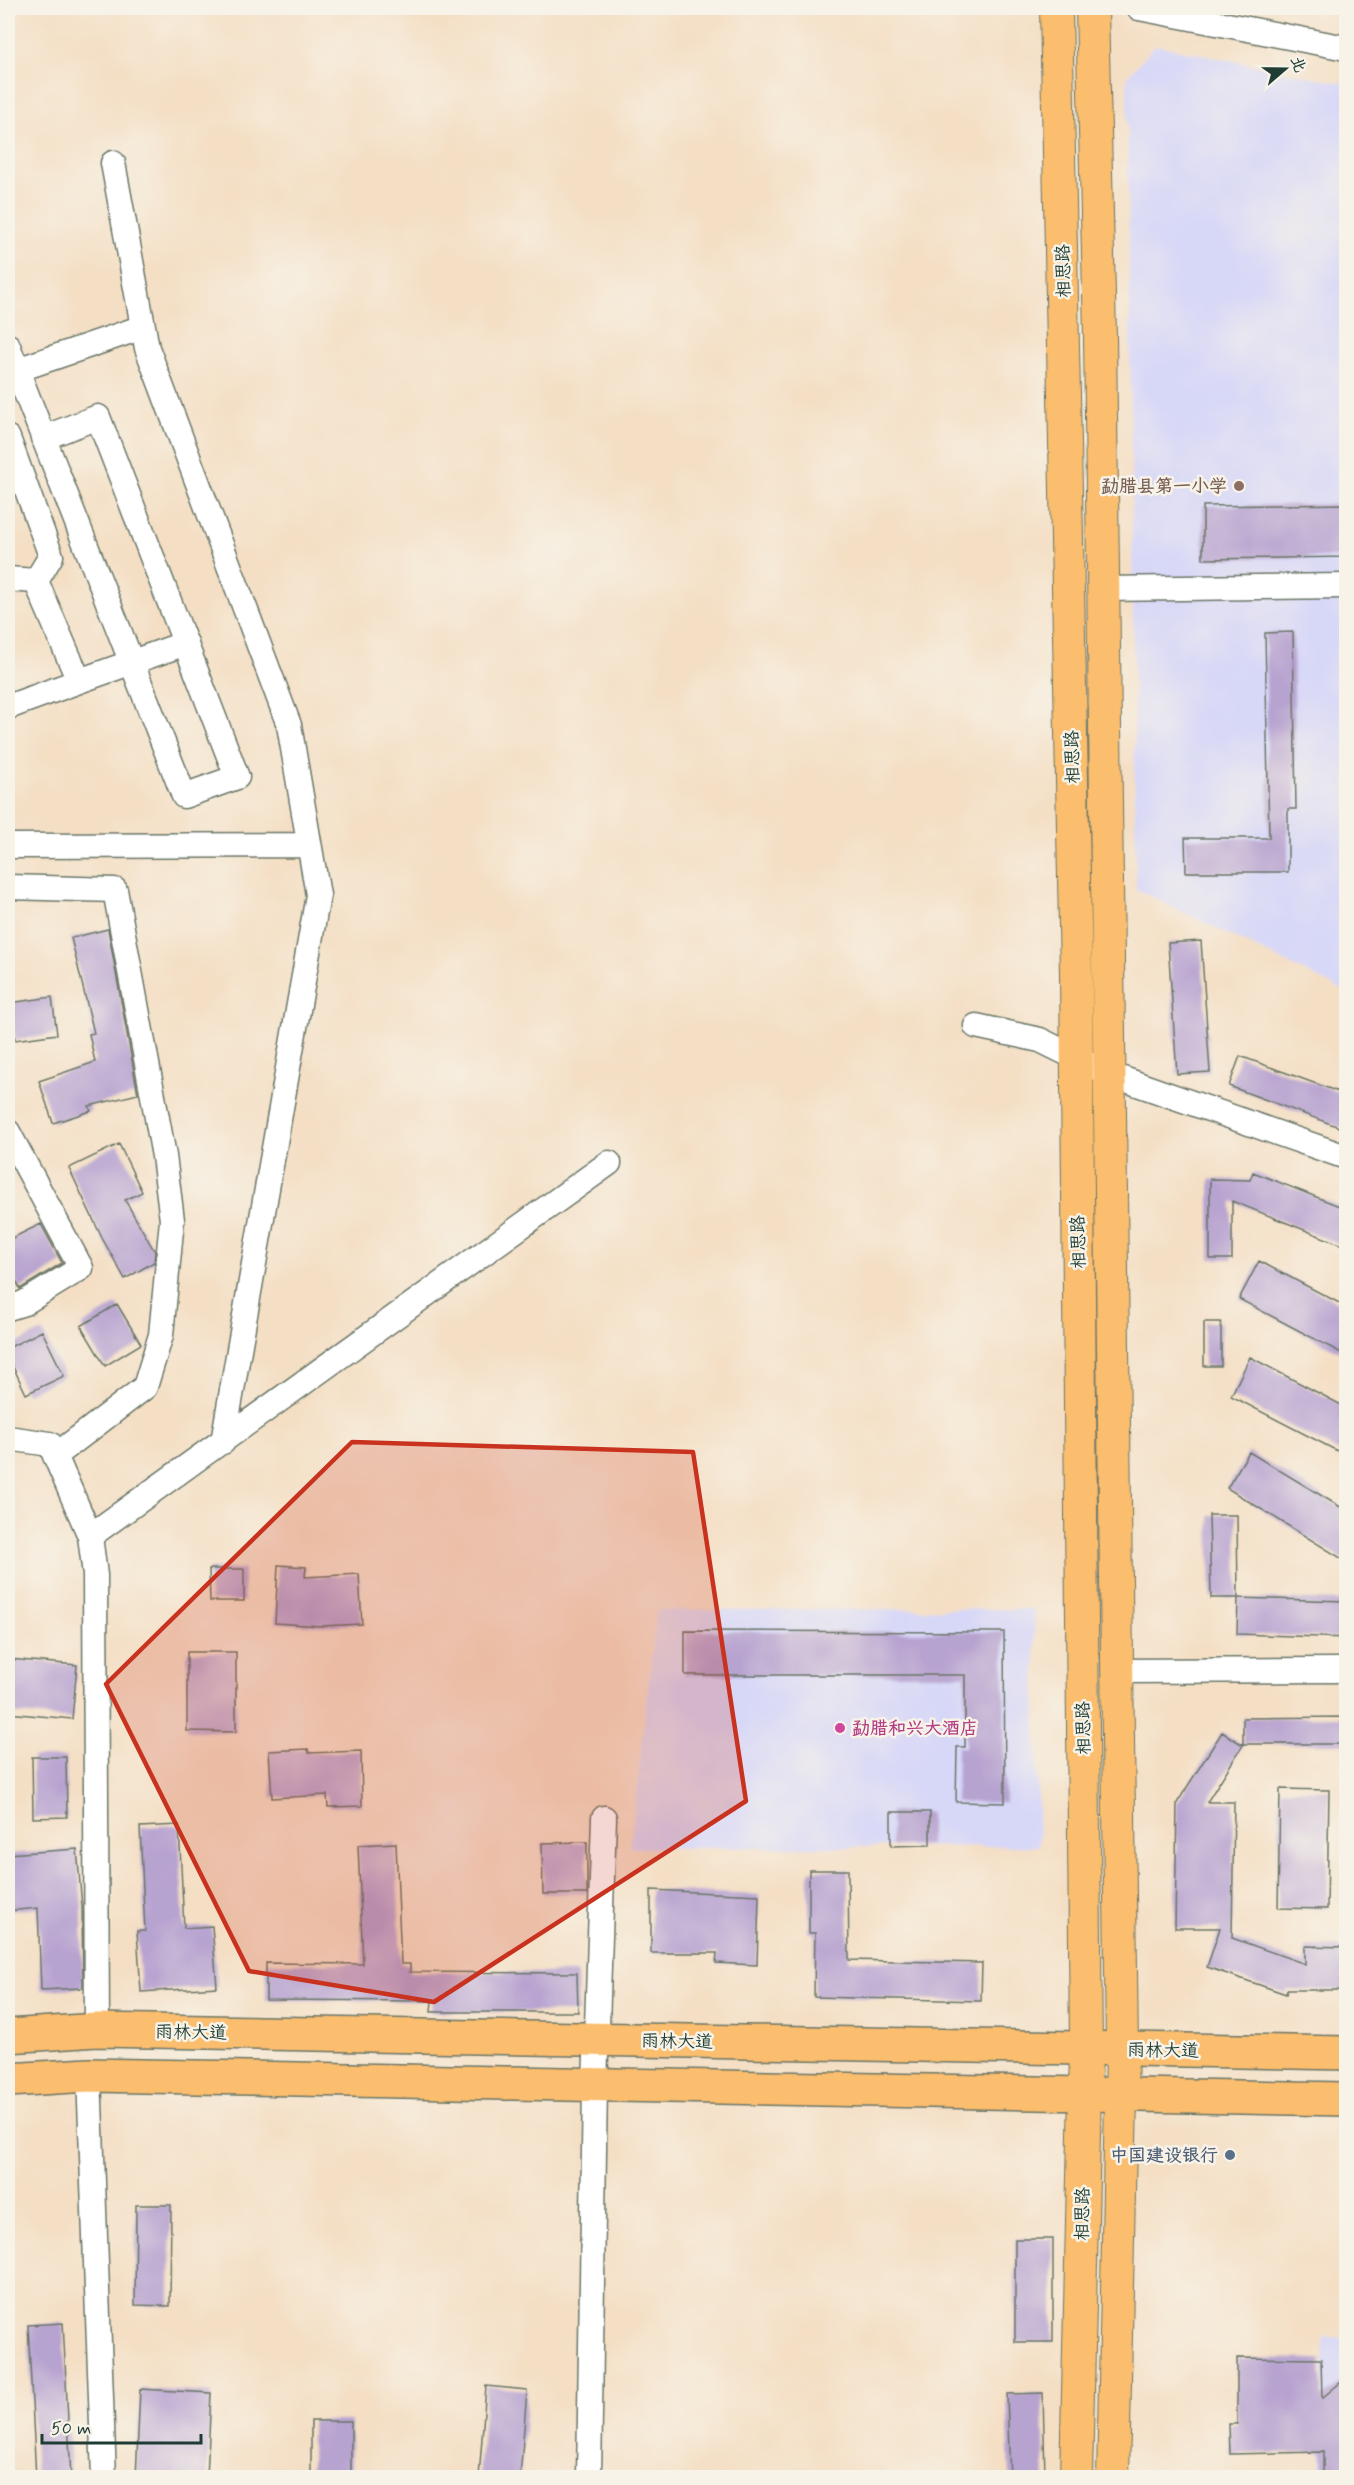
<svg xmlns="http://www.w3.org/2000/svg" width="1354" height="2485" viewBox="0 0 1354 2485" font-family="Mynerve,'LXGW WenKai TC',sans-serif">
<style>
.built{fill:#d7d7f8}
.building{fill:#b7a3d0}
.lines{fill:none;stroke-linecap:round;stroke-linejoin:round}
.minor-casing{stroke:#6a7667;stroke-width:27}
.major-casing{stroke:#6a7667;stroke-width:34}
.highway-casing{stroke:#6a7667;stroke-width:36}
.minor{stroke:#fff;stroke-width:24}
.major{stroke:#fbbd6e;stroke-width:32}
.highway{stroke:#fbbd6e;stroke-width:33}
.marked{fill:#c8321e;fill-opacity:0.2;stroke:#c8321e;stroke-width:4.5;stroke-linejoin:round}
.education-dot{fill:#8d6e63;stroke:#f7f3e8;stroke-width:2}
.hotel-dot{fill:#d1479c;stroke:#f7f3e8;stroke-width:2}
.service-dot{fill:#5c6f8a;stroke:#f7f3e8;stroke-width:2}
.labels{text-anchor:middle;stroke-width:5;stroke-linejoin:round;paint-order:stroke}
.street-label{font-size:18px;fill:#1f3d34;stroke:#f7f3e8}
.education-label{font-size:18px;font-weight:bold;fill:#785e54;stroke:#f7f3e8;text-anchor:end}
.hotel-label{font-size:18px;font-weight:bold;fill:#b23c85;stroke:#f7f3e8;text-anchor:start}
.service-label{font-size:18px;font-weight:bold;fill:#4e5e75;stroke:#f7f3e8;text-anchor:end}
</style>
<rect width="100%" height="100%" fill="#f7f3e8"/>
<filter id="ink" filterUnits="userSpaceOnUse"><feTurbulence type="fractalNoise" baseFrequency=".0167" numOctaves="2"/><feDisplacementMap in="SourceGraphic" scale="12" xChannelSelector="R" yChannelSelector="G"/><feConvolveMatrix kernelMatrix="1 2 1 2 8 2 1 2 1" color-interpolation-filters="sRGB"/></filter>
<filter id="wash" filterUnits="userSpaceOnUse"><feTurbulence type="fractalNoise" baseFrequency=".008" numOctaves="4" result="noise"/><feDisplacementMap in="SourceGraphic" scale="24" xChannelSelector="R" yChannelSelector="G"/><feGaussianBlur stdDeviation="1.35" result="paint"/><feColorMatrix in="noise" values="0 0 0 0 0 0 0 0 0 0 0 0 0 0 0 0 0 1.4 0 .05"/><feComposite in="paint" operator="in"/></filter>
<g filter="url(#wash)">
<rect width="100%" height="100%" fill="#f4dfc5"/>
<path class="built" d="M1155,45L1346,84V992L1136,889L1127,77Z
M1034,1609L1039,1846L630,1848L657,1610Z
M1324,2337L1346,2338V2477L1321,2478Z"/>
<g id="blocks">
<path class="building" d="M1347,504V557L1203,559V506Z
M1293,632L1296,809H1288V872H1186L1185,838H1269L1265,633Z
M108,929L138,1094L89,1106L91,1111L53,1123L39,1081L95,1062L89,1034L94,1033L71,938Z
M1201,941L1210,1072L1177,1074L1168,943Z
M52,997L57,1034L15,1040L10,1003Z
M1240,1056L1347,1095V1130L1229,1086Z
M119,1144L142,1192L125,1200L155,1252L154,1262L125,1279L102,1238L69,1168Z
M1253,1172L1347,1209V1247L1232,1201V1259H1210V1179L1250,1180Z
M41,1224L62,1263L20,1289L8,1262V1240Z
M1259,1261L1347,1307V1356L1239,1299Z
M117,1304L141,1344L105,1366L81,1326Z
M1204,1322H1221V1366H1204Z
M42,1331L64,1376L26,1394L8,1356V1348Z
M1250,1357L1347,1408V1456L1231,1396Z
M1249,1452L1347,1511V1562L1227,1488Z
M1209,1515H1237L1238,1598H1211Z
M278,1565L306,1567L305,1577L359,1574L362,1624L321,1626L275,1623Z
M209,1569H244V1601H210Z
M1238,1598L1347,1601V1638L1237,1634Z
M685,1631L1004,1632L1005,1803L956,1802L957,1747H965V1675H685Z
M187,1652H236V1732L187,1731Z
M8,1659L77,1665L72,1719L8,1713Z
M1347,1717V1744H1243V1718Z
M1222,1732L1243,1745L1207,1802H1234L1232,1938L1305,1964V1946L1347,1947V1990H1287L1286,1994L1207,1967L1220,1928H1175L1177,1803Z
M308,1749L309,1753L361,1751L362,1806L328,1807L327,1795L272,1798L269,1751Z
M32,1757H66L67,1817L33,1818Z
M1280,1789L1329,1790L1327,1909L1278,1908Z
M891,1812H930V1845L891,1846Z
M179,1825L184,1928L212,1926L217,1987L141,1992L137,1931H145L140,1827Z
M587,1842V1894H543L542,1843Z
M396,1843L401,1964H410V1972L577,1973L578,2012H431L432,2001L266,2000V1963L363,1964L358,1845Z
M77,1849L82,1907L83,1988L41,1990L38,1908L8,1911V1854Z
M809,1870H848L849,1960L982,1963L981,2001L814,1997L815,1933H809Z
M651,1890L759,1895L757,1965L716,1963L717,1953H651Z
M136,2205H171L170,2306L135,2305Z
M1015,2239H1053V2342H1015Z
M63,2323L71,2478H36L28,2325Z
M1237,2358L1321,2359L1322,2398L1347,2377V2478H1323V2452L1230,2454L1229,2424H1237Z
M486,2386L527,2390L520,2478H479Z
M140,2389L211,2393L207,2478H136Z
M1043,2393L1045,2478H1010L1007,2394Z
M311,2421H351V2478H311Z"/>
</g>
</g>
<g filter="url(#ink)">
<use href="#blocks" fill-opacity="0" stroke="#6a7667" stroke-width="1.5"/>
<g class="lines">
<g class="minor-casing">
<path id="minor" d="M1139,8L1346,48
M113,163L147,348L289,725L318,895L223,1442
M8,346L17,370L143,327
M17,370C73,512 128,654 184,796L237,777L98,417L43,438
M8,438L51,556L36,581L79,681L8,707
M8,579L36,581
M1103,589L1346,586
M79,681L186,643
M8,846L309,845
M8,887L115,890L164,1156L172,1220L161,1335L145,1387L55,1456
M976,1026L1040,1040L1109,1074L1346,1157
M8,1132L81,1268L24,1303L8,1308
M8,1438L50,1444L90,1536L95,1575L97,2030
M90,1536L609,1163
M1117,1671L1346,1670
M89,2075L104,2478
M589,2478L595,2085L604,1818"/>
</g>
<g class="major-casing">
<path id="major" d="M1056,8L1076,974L1086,2049L1076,2478
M1092,8L1100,336L1122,2049L1113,2478"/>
</g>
<g class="highway-casing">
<path id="highway" d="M8,2036L97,2030L1346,2053
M8,2080L89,2075L1346,2099"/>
</g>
<use href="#minor" class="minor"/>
<use href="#major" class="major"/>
<use href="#highway" class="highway"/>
</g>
</g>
<path class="marked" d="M352,1442L693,1452L746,1801L434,2002L249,1971L106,1684Z"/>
<circle class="education-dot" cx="1239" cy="486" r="6"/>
<circle class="hotel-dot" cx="840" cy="1728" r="6"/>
<circle class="service-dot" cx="1230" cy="2155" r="6"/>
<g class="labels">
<g class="street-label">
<text transform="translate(1063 271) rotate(-91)" y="6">相思路</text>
<text transform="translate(1072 757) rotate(-91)" y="6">相思路</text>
<text transform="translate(1078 1242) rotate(-91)" y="6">相思路</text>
<text transform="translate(1083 1728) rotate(-91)" y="6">相思路</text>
<text transform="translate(191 2032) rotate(1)" y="6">雨林大道</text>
<text transform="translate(677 2041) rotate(1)" y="6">雨林大道</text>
<text transform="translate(1163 2050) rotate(1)" y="6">雨林大道</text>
<text transform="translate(1082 2214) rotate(-89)" y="6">相思路</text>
</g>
<g class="education-label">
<text x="1227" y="492">勐腊县第一小学</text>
</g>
<g class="hotel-label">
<text x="852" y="1734">勐腊和兴大酒店</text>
</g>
<g class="service-label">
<text x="1218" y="2161">中国建设银行</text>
</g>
</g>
<rect width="1354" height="2485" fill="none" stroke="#f7f3e8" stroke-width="30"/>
<g transform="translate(1285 69) rotate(70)" stroke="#f7f3e8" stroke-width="4.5" paint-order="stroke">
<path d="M0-4.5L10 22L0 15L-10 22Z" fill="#1f3d34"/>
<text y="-9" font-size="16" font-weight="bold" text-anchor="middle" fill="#1f3d34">北</text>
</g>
<path d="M42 2434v9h159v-9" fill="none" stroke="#1f3d34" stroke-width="3"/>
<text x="51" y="2434" font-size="18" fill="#1f3d34" stroke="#f7f3e8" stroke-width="4.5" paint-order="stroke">50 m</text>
</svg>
